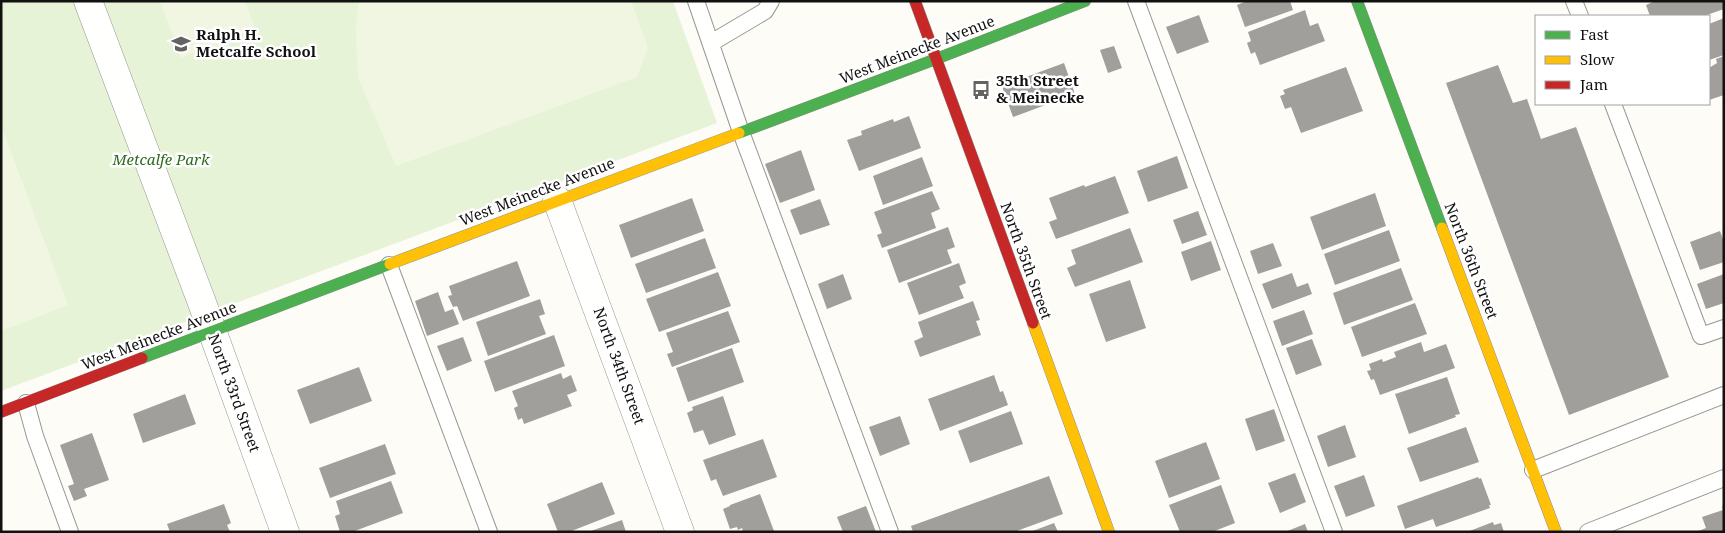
<svg xmlns="http://www.w3.org/2000/svg" width="1725" height="533" viewBox="0 0 1725 533" font-family="'Noto Serif',serif">
<style>
.green{fill:#e7f3d7}
.pitch{fill:#f0f6e1}
.building{fill:#a19f9c}
.lines{fill:none;stroke-linecap:round;stroke-linejoin:round}
.lane-casing{stroke:#979795;stroke-width:18}
.street-casing{stroke:#979795;stroke-width:29}
.fast-casing{stroke:#8e8d8b;stroke-width:12}
.slow-casing{stroke:#8e8d8b;stroke-width:12}
.jam-casing{stroke:#8e8d8b;stroke-width:12}
.lane{stroke:#fffffe;stroke-width:16}
.street{stroke:#fffffe;stroke-width:28}
.fast{stroke:#4caf50;stroke-width:11}
.slow{stroke:#ffc107;stroke-width:11}
.jam{stroke:#c62828;stroke-width:11}
.labels{text-anchor:middle;stroke-width:5;stroke-linejoin:round;paint-order:stroke}
.poi-label{font-size:15px;font-weight:bold;fill:#111;stroke:#fff;text-anchor:start}
.street-label{font-size:15px;fill:#111;stroke:#fff}
.park-label{font-size:15px;font-style:italic;fill:#2f6b1f;stroke:#fff}
</style>
<rect width="100%" height="100%" fill="#fdfcf7"/>
<path class="green" d="M1,1H673L717,123L1,391Z"/>
<path class="pitch" d="M160,1H245L255,29L181,58Z
M359,1H631L648,48L637,77L396,166L358,77L356,28Z
M1,125L68,305L1,331Z"/>
<path class="building" d="M1247,1H1290L1293,10L1245,27L1237,5Z
M1655,1H1724V9L1704,16H1650L1646,5Z
M1305,10L1310,26L1318,23L1325,41L1260,65L1255,52L1251,54L1247,43L1251,41L1248,32Z
M1199,15L1209,42L1177,54L1166,27Z
M1724,18V55L1709,60V24Z
M1114,46L1122,68L1108,73L1100,50Z
M1724,56V95L1709,100V68L1717,63L1716,59Z
M1064,63L1075,94L1013,117L1002,86Z
M1498,65L1513,103L1527,99L1541,139L1576,127L1669,377L1569,415L1446,83Z
M1346,67L1363,111L1301,133L1291,107L1285,109L1280,96L1285,94L1283,90Z
M909,116L921,148L859,171L847,140L862,135L861,131L893,119L894,122Z
M801,150L815,190L780,203L765,164Z
M1177,156L1188,188L1148,202L1137,171Z
M922,157L933,186L883,205L873,176Z
M1115,176L1129,213L1056,239L1049,222L1057,219L1049,198L1084,185L1085,187Z
M932,191L940,209L931,213L936,228L882,248L877,235L882,233L874,212Z
M1375,193L1386,226L1322,250L1310,217Z
M692,198L704,231L631,258L619,225Z
M820,199L830,225L800,235L790,210Z
M1198,211L1207,235L1182,244L1173,220Z
M948,227L955,247L947,250L952,263L899,283L887,250Z
M1130,228L1143,262L1075,287L1067,268L1076,264L1071,250Z
M1389,230L1400,261L1335,285L1324,254Z
M1720,231L1724,242V262L1700,270L1690,242Z
M705,238L716,268L646,293L635,264Z
M1211,241L1221,270L1191,281L1181,252Z
M1273,243L1282,266L1258,274L1250,251Z
M517,261L530,296L463,321L457,306L453,307L448,296L452,295L449,286Z
M959,263L966,283L959,286L964,298L919,315L907,283Z
M1401,268L1413,300L1344,325L1333,293Z
M718,272L731,306L659,332L646,299Z
M1292,273L1297,287L1308,283L1312,294L1272,309L1262,284Z
M843,274L852,299L827,309L818,284Z
M1724,274V303L1706,309L1697,284Z
M1130,280L1146,328L1106,342L1089,294Z
M438,292L445,312L453,309L459,324L427,336L415,301Z
M540,299L545,314L539,316L546,334L488,356L476,322Z
M973,301L980,320L976,321L981,335L920,357L914,341L923,337L918,322Z
M1415,303L1427,334L1362,357L1351,327Z
M1304,310L1313,334L1282,346L1273,321Z
M728,311L740,342L672,367L667,354L673,352L666,333Z
M554,335L565,366L495,392L484,361Z
M463,337L472,361L447,371L437,346Z
M1312,339L1322,365L1296,375L1286,348Z
M1421,342L1424,352L1446,344L1455,368L1380,395L1374,379L1371,380L1367,371L1371,370L1369,364L1382,359L1383,362L1396,357L1394,352Z
M732,348L744,382L688,402L676,368Z
M359,367L372,401L310,424L297,390Z
M561,373L563,379L571,375L577,391L567,395L572,406L524,424L522,418L518,420L514,408L518,406L512,391Z
M994,375L1000,392L1003,391L1008,405L940,431L928,399Z
M1447,377L1460,414L1455,415L1456,417L1409,434L1395,394Z
M185,394L196,424L143,443L133,414Z
M723,396L736,435L709,445L703,430L694,433L687,413L693,410L692,407Z
M1274,409L1285,441L1256,451L1245,419Z
M1011,411L1023,444L970,463L958,431Z
M900,416L910,444L880,456L869,427Z
M1345,425L1356,457L1328,467L1317,436Z
M1466,427L1479,462L1420,482L1407,448Z
M92,433L109,480L84,489L87,496L74,501L68,486L74,484L60,445Z
M763,439L777,477L723,496L716,479L711,481L703,460Z
M1206,442L1220,479L1169,498L1155,461Z
M385,444L396,474L330,498L319,468Z
M1295,473L1306,502L1280,513L1268,483Z
M1364,475L1375,506L1346,517L1334,486Z
M1049,476L1063,514L1014,532H913L911,526Z
M1478,477L1479,479L1481,478L1491,505H1489L1490,508L1436,527L1433,519L1405,529L1397,506Z
M391,481L403,513L352,532H340L335,516L340,514L336,501Z
M602,482L615,514L569,532H558L547,504Z
M1221,485L1235,523L1212,532H1180L1169,505Z
M760,494L774,531L743,532L742,528L738,530L737,527L730,529L723,509L730,506V505Z
M224,504L231,523L227,525L230,532H170L167,524Z
M1724,505V532H1696L1706,528L1702,517L1723,510L1722,506Z
M866,506L876,532H843L837,517Z
M622,520L626,532H591V531Z
M1493,522L1494,525L1501,523L1504,532H1467Z
M1054,523L1058,532H1030Z
M1305,524L1308,532H1285Z"/>
<g class="lines">
<g class="lane-casing">
<path id="lane" d="M696,1L741,132L890,532
M1136,1L1334,532
M1574,1L1580,16
M711,43L765,11L771,1
M1613,104L1701,336L1724,328
M389,265L489,532
M26,403L35,436L70,532
M1533,470L1724,395
M1588,532L1724,478"/>
</g>
<g class="street-casing">
<path id="street" d="M88,1L201,300L285,532
M557,200L680,532"/>
</g>
<g class="fast-casing">
<path id="fast" d="M1357,1L1442,228
M739,133L936,59L1085,1
M142,358L390,264"/>
</g>
<g class="slow-casing">
<path id="slow" d="M1442,228L1556,532
M390,264L739,133
M1033,323L1109,532"/>
</g>
<g class="jam-casing">
<path id="jam" d="M915,1L1033,323
M1,412L142,358"/>
</g>
<use href="#lane" class="lane"/>
<use href="#street" class="street"/>
<use href="#fast" class="fast"/>
<use href="#slow" class="slow"/>
<use href="#jam" class="jam"/>
</g>
<defs>
<g id="school-bare" transform="scale(1.5)"><path d="M0-5L7-2L0 1L-7-2ZM-4 1L0 2.5L4 1V4Q0 6-4 4Z" fill="#646362" stroke="#fff" stroke-width="2.5" paint-order="stroke"/></g>
<g id="bus-bare" transform="scale(1.5)"><path d="M-5-6H5V4H4V6H2V4H-2V6H-4V4H-5ZM-3.5-4V0h7V-4ZM-3.5 1.2v1.5H-2V1.2ZM2 1.2v1.5H3.5V1.2Z" fill="#646362" stroke="#fff" stroke-width="2.5" paint-order="stroke"/></g>
</defs>
<g fill-rule="evenodd">
<use href="#school-bare" x="181" y="44"/>
<use href="#bus-bare" x="981" y="90"/>
</g>
<g class="labels">
<g class="poi-label">
<text x="196" y="40">Ralph H.<tspan x="196" dy="17">Metcalfe School</tspan></text>
<text x="996" y="86">35th Street<tspan x="996" dy="17">&amp; Meinecke</tspan></text>
</g>
<g class="street-label">
<text transform="translate(917 50) rotate(-21)" y="5">West Meinecke Avenue</text>
<text transform="translate(537 192) rotate(-21)" y="5">West Meinecke Avenue</text>
<text transform="translate(1026 261) rotate(70)" y="5">North 35th Street</text>
<text transform="translate(1471 261) rotate(69)" y="5">North 36th Street</text>
<text transform="translate(159 336) rotate(-21)" y="5">West Meinecke Avenue</text>
<text transform="translate(619 366) rotate(70)" y="5">North 34th Street</text>
<text transform="translate(234 393) rotate(70)" y="5">North 33rd Street</text>
</g>
<g class="park-label">
<text x="161" y="165">Metcalfe Park</text>
</g>
</g>
<rect width="1725" height="533" fill="none" stroke="#111111" stroke-width="5"/>
<rect x="1535" y="15" width="175" height="90" fill="#ffffff" stroke="#a0a0a0"/>
<rect x="1545" y="31" width="25" height="8" fill="#4caf50" stroke="#a0a0a0"/>
<text x="1580" y="40" font-size="15" fill="#111111">Fast</text>
<rect x="1545" y="56" width="25" height="8" fill="#ffc107" stroke="#a0a0a0"/>
<text x="1580" y="65" font-size="15" fill="#111111">Slow</text>
<rect x="1545" y="81" width="25" height="8" fill="#c62828" stroke="#a0a0a0"/>
<text x="1580" y="90" font-size="15" fill="#111111">Jam</text>
</svg>
